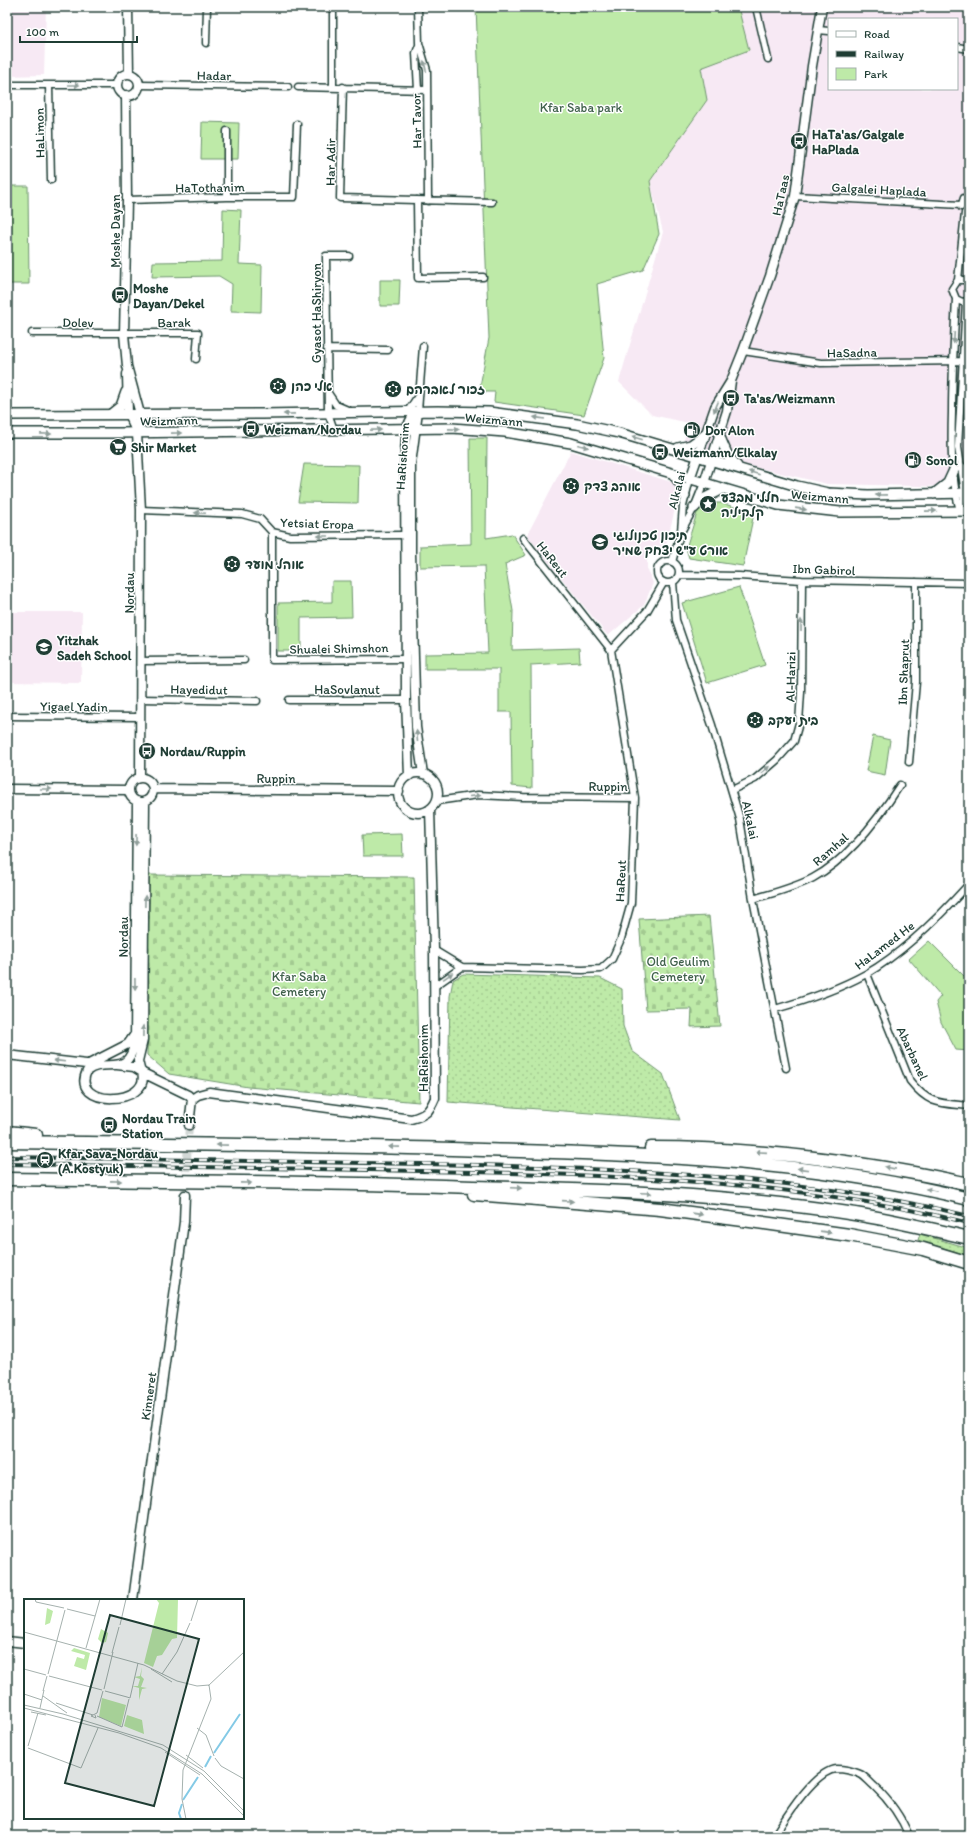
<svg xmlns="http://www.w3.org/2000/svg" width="976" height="1843" viewBox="0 0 976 1843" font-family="Itim,'Playpen Sans Hebrew',sans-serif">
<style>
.built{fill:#f7e9f4;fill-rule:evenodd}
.grass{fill:url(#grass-dots);stroke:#6e946e}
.cemetery{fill:url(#cemetery-stones);stroke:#6e946e}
.green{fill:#beeaa8;stroke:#6e946e}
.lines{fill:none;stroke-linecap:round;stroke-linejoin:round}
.tertiary-tunnel{stroke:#d2d8d6;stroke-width:8;stroke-dasharray:8 4;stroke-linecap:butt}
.minor-casing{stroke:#1f3d34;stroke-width:9}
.tertiary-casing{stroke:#1f3d34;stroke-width:11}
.secondary-casing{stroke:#1f3d34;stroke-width:12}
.motorway-casing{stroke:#1f3d34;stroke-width:15}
.minor{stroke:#fff;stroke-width:6}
.tertiary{stroke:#fff;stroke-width:8}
.secondary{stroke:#fff;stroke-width:9}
.motorway{stroke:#fff;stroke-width:12}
.rail-casing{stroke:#1f3d34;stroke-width:4}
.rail{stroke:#fff;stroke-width:2.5;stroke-dasharray:8;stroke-linecap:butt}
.oneway{fill:#8f9e9a}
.labels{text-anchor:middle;stroke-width:3;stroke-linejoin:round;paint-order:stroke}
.street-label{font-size:13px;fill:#1f3d34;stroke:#fff}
.park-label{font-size:13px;fill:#3f604b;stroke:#fff}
.poi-label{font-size:13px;font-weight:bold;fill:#1f3d34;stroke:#fff;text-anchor:start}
.inset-river{fill:none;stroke:#84cae6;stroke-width:2}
.inset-road{fill:none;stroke:#a5b1ae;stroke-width:1}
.view{fill:#1f3d34;fill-opacity:0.15;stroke:#1f3d34;stroke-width:2}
.inset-edge{fill:none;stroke:#1f3d34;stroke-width:2}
</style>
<defs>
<pattern id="grass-dots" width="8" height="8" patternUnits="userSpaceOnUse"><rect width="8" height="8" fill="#beeaa8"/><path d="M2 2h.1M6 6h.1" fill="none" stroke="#a3ca91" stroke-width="1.8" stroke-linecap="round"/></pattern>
<pattern id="cemetery-stones" width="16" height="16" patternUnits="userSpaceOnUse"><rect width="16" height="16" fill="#beeaa8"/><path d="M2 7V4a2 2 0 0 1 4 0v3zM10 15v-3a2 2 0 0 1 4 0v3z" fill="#a3ca91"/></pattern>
</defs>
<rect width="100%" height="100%" fill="#fff"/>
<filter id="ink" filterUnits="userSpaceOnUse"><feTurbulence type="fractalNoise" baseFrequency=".025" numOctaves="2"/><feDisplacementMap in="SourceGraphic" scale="8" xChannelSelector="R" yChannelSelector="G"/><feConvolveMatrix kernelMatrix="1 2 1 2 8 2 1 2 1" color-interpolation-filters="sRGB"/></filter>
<g filter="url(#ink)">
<path class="built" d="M7,7H46L44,75L7,76Z
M738,7H969V487L827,484L729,461L683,443L689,423L652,415L619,382L663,232L650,181L706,100L701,68L749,50ZM829,19H957V89H829Z
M571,451L681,485L665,549L655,551L647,557V568L653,583L644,605L608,636L527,535Z
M7,612H82L81,683L7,682Z"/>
<path class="grass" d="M463,974L600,978L622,989L623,1026L632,1051L663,1074L680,1120L448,1102L450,996L453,980Z
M920,1234L969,1248V1256L918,1240Z"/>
<path class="cemetery" d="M149,875L414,877L419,1102L248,1087L169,1074L147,1055Z
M709,916L720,1026L691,1027L692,1009L646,1010L639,919Z"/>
<path class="green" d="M476,7H738L749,50L701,68L707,100L650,181L659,234L643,270L597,284L604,358L584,415L494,402L495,392H479L489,338Z
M202,122L239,123L238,159H201Z
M7,186H28L29,284H7Z
M223,209L241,210L239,264L262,265L261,312L231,311L232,284L219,276L152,277L153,262L222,261Z
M380,280H400L399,306H380Z
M470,438H487L486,538L512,534L526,555L505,564L513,611L512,650L579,648L580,662L531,665L532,788L512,786L511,712H499V669H425V654L488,653L484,566L420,567V546L471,544Z
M304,464L359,465L358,503L298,502Z
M713,503H721L754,513L743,566L689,558L686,548L697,513L700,508Z
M332,581H351L352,617L301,618V651H278V603L332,602Z
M739,587L765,665L707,683L682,603Z
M873,736L890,740L885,775L866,771Z
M402,834L403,856H363L362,835Z
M929,941L964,976L969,971V1051L956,1050L941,1022L936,1002L941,996L909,959Z"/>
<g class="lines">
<path class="tertiary-tunnel" d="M185,1195L189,1125"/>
<g class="minor-casing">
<path id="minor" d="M418,7L419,43L427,70L428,201
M756,7L768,59
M818,30L829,31
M206,43L207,7
M957,47L969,49
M7,85H117
M49,85L51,180
M139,85L288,87
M298,87L427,90
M333,87V7
M343,87L340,198L492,202
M418,90L416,53L419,45
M795,196L961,205
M227,197V131
M127,200L227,197H294L297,124
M417,200L418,278L483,277
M961,207L964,198L969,196
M958,280L965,213
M956,299C954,337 952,374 952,412C951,445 951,479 960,511
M968,301L962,302L956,299L952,289L958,280H969
M32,333H198L196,359
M327,349L388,350
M743,351L821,363L962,361
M328,393L336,405L350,411
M408,411L418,396
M418,411L423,346
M334,430L328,413L326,256H349
M141,510L242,514L260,519L272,532L290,536L404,535
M960,510L965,493L958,447L966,302
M682,530L694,508L704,483
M272,532V660L406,659
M523,538L611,650
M657 572a11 11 0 1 1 22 0a11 11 0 1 1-22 0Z
M672,562L681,531L683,506L690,479
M679,575L739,576L802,580L969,583
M673,582L676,620L712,725L740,819L753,899L786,1068
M140,661L244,660
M140,699L257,701
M289,700H406
M7,716L140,717
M909,762L916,682V582
M732,790L755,779L777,760L794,741L799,723L801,692L802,580
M437,801L478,795L523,797L635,798
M753,899C773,893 794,888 813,878C848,859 879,818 900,785
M434,950L462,967L583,970L601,969L612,959L621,939L631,903L635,798L611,650L647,611L664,582
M867,974L910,1081C929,1105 940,1103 969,1106
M435,986L462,967
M775,1009C807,1000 837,990 866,974C903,953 941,915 969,884
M774,1836C785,1819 814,1771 836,1769C843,1769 853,1771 860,1774C865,1776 869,1782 874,1786C890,1801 901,1816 909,1836"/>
</g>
<g class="tertiary-casing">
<path id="tertiary" d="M128,7L129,74
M117 85a11 11 0 1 1 22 0a11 11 0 1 1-22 0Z
M126,95L127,200L124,334L127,366L140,414L137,433L141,510L140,778
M127,374L128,414L137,433
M418,411L411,464V553L416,727L423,774
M690,479L715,407L731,381L743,351L770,276L795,196L812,66L822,7
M704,483L727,411L731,381
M398 793a20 20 0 1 1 40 0a20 20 0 1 1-40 0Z
M409,776L406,700L405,453C406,439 405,420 418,411
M129 790a12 12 0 1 1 24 0a12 12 0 1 1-24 0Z
M7,789L129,790
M153,789L399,791
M7,1055L95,1065
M89,1064L128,1044L135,1034
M117,1065L134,1067L142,1072C152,1106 69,1108 87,1071C105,1056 128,1080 135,1041L137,801
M140,1069L138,1061L143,1040L145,801
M143,1073L188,1095L192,1099
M192,1099L198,1095L209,1092L411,1119C426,1115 429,1112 435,1098L434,950L430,809
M189,1125L192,1099
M133,1600L184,1222L185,1195
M7,1641L25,1643"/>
</g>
<g class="secondary-casing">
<path id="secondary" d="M111,414L121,406L126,392
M7,415L262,414L438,411L489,412L577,424L619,433L797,486L828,493L868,495L969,493
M7,433H120L452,428L505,432L571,443L778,505L840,512L969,511
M719,435L728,456L737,466
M678,448L691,445L705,435
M962,468L969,479
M673,474L682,486L685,496
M934,494L948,483L954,470
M694,508L703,499L723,489"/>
</g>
<g class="motorway-casing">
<path id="motorway" d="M7,1132L36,1135
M7,1142C165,1144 324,1145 483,1150C646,1154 809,1160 969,1199
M651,1148C760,1148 863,1161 969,1184
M7,1179C162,1181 318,1182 473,1187C601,1190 729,1194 855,1214C893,1220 931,1229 969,1238
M474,1194L660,1209L743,1220L849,1235L923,1249L969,1263"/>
</g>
<use href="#minor" class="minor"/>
<use href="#tertiary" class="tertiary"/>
<use href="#secondary" class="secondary"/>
<use href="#motorway" class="motorway"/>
<g class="rail-casing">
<path id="rail" d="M7,1157C164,1160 321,1161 478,1165C643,1170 808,1177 969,1216
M7,1164C162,1167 318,1168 473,1172C641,1176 805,1183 969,1223"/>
</g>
<use href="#rail" class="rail"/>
</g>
<defs><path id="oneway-solid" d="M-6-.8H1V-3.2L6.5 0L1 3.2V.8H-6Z"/></defs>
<g class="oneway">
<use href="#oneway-solid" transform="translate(425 66) rotate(-103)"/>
<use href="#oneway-solid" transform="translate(74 85)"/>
<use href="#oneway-solid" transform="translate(954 338) rotate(93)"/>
<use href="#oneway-solid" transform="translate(716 407) rotate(113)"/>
<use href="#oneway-solid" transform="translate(289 414) rotate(179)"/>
<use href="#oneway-solid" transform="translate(539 418) rotate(-171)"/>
<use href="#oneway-solid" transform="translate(454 429) rotate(1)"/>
<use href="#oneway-solid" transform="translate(376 430) rotate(-1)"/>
<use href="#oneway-solid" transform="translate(176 433) rotate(-1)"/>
<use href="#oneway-solid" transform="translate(46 434) rotate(1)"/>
<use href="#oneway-solid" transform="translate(637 438) rotate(-164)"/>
<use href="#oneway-solid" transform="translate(583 446) rotate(15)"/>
<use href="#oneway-solid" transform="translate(754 473) rotate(-163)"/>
<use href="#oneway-solid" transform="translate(881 495) rotate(179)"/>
<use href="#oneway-solid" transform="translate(801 509) rotate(8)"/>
<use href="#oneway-solid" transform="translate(931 511) rotate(-1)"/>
<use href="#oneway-solid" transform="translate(200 513) rotate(-177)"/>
<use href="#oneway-solid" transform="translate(323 536) rotate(180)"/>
<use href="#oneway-solid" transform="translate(801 625) rotate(-90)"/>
<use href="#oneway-solid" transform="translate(417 736) rotate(-95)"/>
<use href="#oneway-solid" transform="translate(765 770) rotate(-40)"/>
<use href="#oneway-solid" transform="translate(46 789)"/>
<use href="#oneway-solid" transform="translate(475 796) rotate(-5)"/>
<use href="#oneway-solid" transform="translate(136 840) rotate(91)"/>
<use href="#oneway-solid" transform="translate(145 901) rotate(-89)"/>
<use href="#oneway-solid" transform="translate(448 976) rotate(-35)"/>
<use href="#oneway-solid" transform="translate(135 984) rotate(89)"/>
<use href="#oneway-solid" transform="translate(143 1031) rotate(-89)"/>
<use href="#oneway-solid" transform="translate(59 1061) rotate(-173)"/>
<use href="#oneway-solid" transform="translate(222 1145) rotate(-179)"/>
<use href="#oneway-solid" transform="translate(394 1147) rotate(-179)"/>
<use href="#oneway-solid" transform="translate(761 1152) rotate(-176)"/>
<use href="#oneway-solid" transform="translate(890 1168) rotate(-169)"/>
<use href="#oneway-solid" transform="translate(803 1169) rotate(-173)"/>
<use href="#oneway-solid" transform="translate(116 1181) rotate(1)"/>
<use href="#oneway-solid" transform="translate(246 1183) rotate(1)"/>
<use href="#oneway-solid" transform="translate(516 1188) rotate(2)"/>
<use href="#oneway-solid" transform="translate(931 1190) rotate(-168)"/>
<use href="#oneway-solid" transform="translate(646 1193) rotate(3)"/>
<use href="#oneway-solid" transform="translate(568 1201) rotate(4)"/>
<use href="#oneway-solid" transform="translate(697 1214) rotate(8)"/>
<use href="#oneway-solid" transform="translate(826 1232) rotate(8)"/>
</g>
</g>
<defs>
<g id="bus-disc" transform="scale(0.9)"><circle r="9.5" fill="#1f3d34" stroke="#fff"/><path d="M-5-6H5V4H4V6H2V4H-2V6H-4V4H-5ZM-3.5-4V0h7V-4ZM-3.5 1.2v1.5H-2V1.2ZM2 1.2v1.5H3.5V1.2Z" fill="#fff"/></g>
<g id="synagogue-disc" transform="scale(0.9)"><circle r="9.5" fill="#1f3d34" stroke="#fff"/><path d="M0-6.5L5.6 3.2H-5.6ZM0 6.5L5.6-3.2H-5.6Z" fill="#fff"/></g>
<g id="fuel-disc" transform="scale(0.9)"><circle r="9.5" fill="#1f3d34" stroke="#fff"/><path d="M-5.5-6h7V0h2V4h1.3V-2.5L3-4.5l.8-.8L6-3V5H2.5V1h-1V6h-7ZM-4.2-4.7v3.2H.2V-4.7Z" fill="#fff"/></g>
<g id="supermarket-disc" transform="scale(0.9)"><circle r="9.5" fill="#1f3d34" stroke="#fff"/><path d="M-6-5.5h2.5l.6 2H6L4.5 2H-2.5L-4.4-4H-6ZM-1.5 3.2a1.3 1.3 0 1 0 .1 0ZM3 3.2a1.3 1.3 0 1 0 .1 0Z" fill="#fff"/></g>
<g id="sight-disc" transform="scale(0.9)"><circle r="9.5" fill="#1f3d34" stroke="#fff"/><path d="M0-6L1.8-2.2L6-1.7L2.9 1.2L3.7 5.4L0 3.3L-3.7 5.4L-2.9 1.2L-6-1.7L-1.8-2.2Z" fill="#fff"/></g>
<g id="school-disc" transform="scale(0.9)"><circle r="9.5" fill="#1f3d34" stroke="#fff"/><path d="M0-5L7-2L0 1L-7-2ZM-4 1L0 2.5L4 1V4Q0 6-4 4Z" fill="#fff"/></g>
<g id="station-disc" transform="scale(0.9)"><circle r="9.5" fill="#1f3d34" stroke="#fff"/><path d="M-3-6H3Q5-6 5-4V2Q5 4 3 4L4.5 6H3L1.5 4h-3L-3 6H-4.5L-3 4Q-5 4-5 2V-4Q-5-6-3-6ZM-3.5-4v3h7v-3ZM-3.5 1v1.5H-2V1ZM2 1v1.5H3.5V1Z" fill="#fff"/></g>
</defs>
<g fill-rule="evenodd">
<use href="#bus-disc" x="799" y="141"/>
<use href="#bus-disc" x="120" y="295"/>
<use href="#synagogue-disc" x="278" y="386"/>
<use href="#synagogue-disc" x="393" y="389"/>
<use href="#bus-disc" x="731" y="398"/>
<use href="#bus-disc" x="251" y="429"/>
<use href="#fuel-disc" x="692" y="430"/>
<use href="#supermarket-disc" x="118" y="447"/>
<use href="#bus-disc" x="660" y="452"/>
<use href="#fuel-disc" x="913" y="460"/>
<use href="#synagogue-disc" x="571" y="486"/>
<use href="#sight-disc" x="708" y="504"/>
<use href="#school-disc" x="600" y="542"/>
<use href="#synagogue-disc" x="232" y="564"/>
<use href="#school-disc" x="44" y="647"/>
<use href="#synagogue-disc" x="755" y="720"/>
<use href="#bus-disc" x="147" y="751"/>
<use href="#bus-disc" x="109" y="1125"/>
<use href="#station-disc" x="45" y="1160"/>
</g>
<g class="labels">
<g class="street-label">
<text transform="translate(214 75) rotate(1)" y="5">Hadar</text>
<text transform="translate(416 121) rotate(-91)" y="5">Har Tavor</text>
<text transform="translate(39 133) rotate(-91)" y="5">HaLimon</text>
<text transform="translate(330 162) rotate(-89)" y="5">Har Adir</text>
<text transform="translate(210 187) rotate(-1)" y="5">HaTothanim</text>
<text transform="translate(879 189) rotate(3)" y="5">Galgalei Haplada</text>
<text transform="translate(780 195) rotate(-77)" y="5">HaTaas</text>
<text transform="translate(115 231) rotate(-90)" y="5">Moshe Dayan</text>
<text transform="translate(316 313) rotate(-90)" y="5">Gyasot HaShiryon</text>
<text transform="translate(78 322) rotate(1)" y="5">Dolev</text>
<text transform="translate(174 322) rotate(-1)" y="5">Barak</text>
<text transform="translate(852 352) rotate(-1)" y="5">HaSadna</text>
<text transform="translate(494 419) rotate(5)" y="5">Weizmann</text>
<text transform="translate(169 420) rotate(-1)" y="5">Weizmann</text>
<text transform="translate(402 456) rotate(-86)" y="5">HaRishonim</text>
<text transform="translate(676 490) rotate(-76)" y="5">Alkalai</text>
<text transform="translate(820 496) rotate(5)" y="5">Weizmann</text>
<text transform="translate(317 523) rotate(2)" y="5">Yetsiat Eropa</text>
<text transform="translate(553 559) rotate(52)" y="5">HaReut</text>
<text transform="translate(824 569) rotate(2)" y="5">Ibn Gabirol</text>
<text transform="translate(129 593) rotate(-90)" y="5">Nordau</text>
<text transform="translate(339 648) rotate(-1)" y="5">Shualei Shimshon</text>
<text transform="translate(903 672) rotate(-88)" y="5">Ibn Shaprut</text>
<text transform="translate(790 677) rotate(-89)" y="5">Al-Harizi</text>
<text transform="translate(199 689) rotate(1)" y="5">Hayedidut</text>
<text x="347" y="694">HaSovlanut</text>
<text transform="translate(74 706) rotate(1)" y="5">Yigael Yadin</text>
<text x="276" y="783">Ruppin</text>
<text x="608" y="791">Ruppin</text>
<text transform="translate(751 820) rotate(78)" y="5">Alkalai</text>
<text transform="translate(830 849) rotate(-41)" y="5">Ramhal</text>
<text transform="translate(620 881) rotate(-87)" y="5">HaReut</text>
<text transform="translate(123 937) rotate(-90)" y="5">Nordau</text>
<text transform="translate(884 945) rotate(-37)" y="5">HaLamed He</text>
<text transform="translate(913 1053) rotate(65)" y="5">Abarbanel</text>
<text transform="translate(423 1058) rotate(-90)" y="5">HaRishonim</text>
<text transform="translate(148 1396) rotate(-82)" y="5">Kinneret</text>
</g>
<g class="park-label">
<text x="581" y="112">Kfar Saba park</text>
<text x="678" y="966">Old Geulim<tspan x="678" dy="15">Cemetery</tspan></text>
<text x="299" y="981">Kfar Saba<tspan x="299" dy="15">Cemetery</tspan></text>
</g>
<g class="poi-label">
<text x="812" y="139">HaTa'as/Galgale<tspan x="812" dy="15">HaPlada</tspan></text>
<text x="133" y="293">Moshe<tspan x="133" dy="15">Dayan/Dekel</tspan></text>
<text x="291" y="391">אלי כהן</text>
<text x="406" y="394">זכור לאברהם</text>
<text x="744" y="403">Ta'as/Weizmann</text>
<text x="264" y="434">Weizman/Nordau</text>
<text x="705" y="435">Dor Alon</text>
<text x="131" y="452">Shir Market</text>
<text x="673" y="457">Weizmann/Elkalay</text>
<text x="926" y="465">Sonol</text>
<text x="584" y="491">אוהב צדק</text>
<text x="721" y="502">חללי מבצע<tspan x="721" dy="15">קלקיליה</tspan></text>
<text x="613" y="540">תיכון טכנולוגי<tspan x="613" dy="15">אורט ע"ש יצחק שמיר</tspan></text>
<text x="245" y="569">אוהל מועד</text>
<text x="57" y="645">Yitzhak<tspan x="57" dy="15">Sadeh School</tspan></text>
<text x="768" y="725">בית יעקב</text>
<text x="160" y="756">Nordau/Ruppin</text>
<text x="122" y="1123">Nordau Train<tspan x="122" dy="15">Station</tspan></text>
<text x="58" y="1158">Kfar Sava-Nordau<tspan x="58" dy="15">(A.Kostyuk)</tspan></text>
</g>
</g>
<g transform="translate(24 1599)">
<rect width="220" height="220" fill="#fff"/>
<path d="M103,116L118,121L120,135L100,127Z" fill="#beeaa8"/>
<path d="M78,99L102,106L97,127L75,118Z" fill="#beeaa8"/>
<path d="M132,0H154L153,39L148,40L138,56L133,57L129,68L120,64L135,4ZM23,9L29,12L26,24L21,26ZM77,30L84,34L82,43L78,44L74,40ZM50,49L66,54L62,71L50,67L53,58L60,60L61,56L47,52ZM118,68L117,77L120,80L117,88L123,89L118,90L115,101V89L108,87H114L116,80L110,78L116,77Z" fill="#beeaa8"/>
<path class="inset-river" d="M190,154L216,115M181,168L187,157M159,201L174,178M157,220L155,214L158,205"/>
<path class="inset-road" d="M11,0L12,3L40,9M43,10L71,17M167,22L174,0M96,26L102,0M0,33L120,66L153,82L173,87L185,86M62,49L76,0M88,54L95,28M0,70L22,76M127,70L148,83M24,75L41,11M138,75L153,53L166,24M25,77L78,91M184,87L220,53M80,90L89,53M19,92L23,77M81,92L103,98M0,95L18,101M19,97L43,114M103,98L106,99L114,64M32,104L69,116M0,106L39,115L139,146L180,172L220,212M0,109L95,134L137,149L178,175L220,217M16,109L20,91M7,113L22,116M71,116L72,119L67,117L73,114L79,92M73,117L98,128L105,100M173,129L182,136L190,157M4,147L14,114M4,149L57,169L74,129M141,153L176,176M162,156L179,169M191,159L197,167L220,180M162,220L158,200L159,171L187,100L185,86"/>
<path class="view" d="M86,16L175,40L130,207L41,184Z"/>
<rect width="220" height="220" class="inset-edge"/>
</g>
<rect width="976" height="1843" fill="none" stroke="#fff" stroke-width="24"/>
<rect x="12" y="12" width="952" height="1819" fill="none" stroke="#1f3d34" stroke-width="1.5" filter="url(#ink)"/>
<rect x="828" y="18" width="130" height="72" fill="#ffffff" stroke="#a5b1ae"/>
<rect x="836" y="31" width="20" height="6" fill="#ffffff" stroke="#a5b1ae"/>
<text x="864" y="38" font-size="12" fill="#1f3d34">Road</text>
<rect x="836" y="51" width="20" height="6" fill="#1f3d34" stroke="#a5b1ae"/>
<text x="864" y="58" font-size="12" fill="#1f3d34">Railway</text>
<rect x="836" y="68" width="20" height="12" fill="#beeaa8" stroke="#a5b1ae"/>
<text x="864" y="78" font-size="12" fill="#1f3d34">Park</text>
<path d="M20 36v6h117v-6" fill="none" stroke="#1f3d34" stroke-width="2"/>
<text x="26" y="36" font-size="12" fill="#1f3d34" stroke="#ffffff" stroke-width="3" paint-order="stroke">100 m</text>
</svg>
